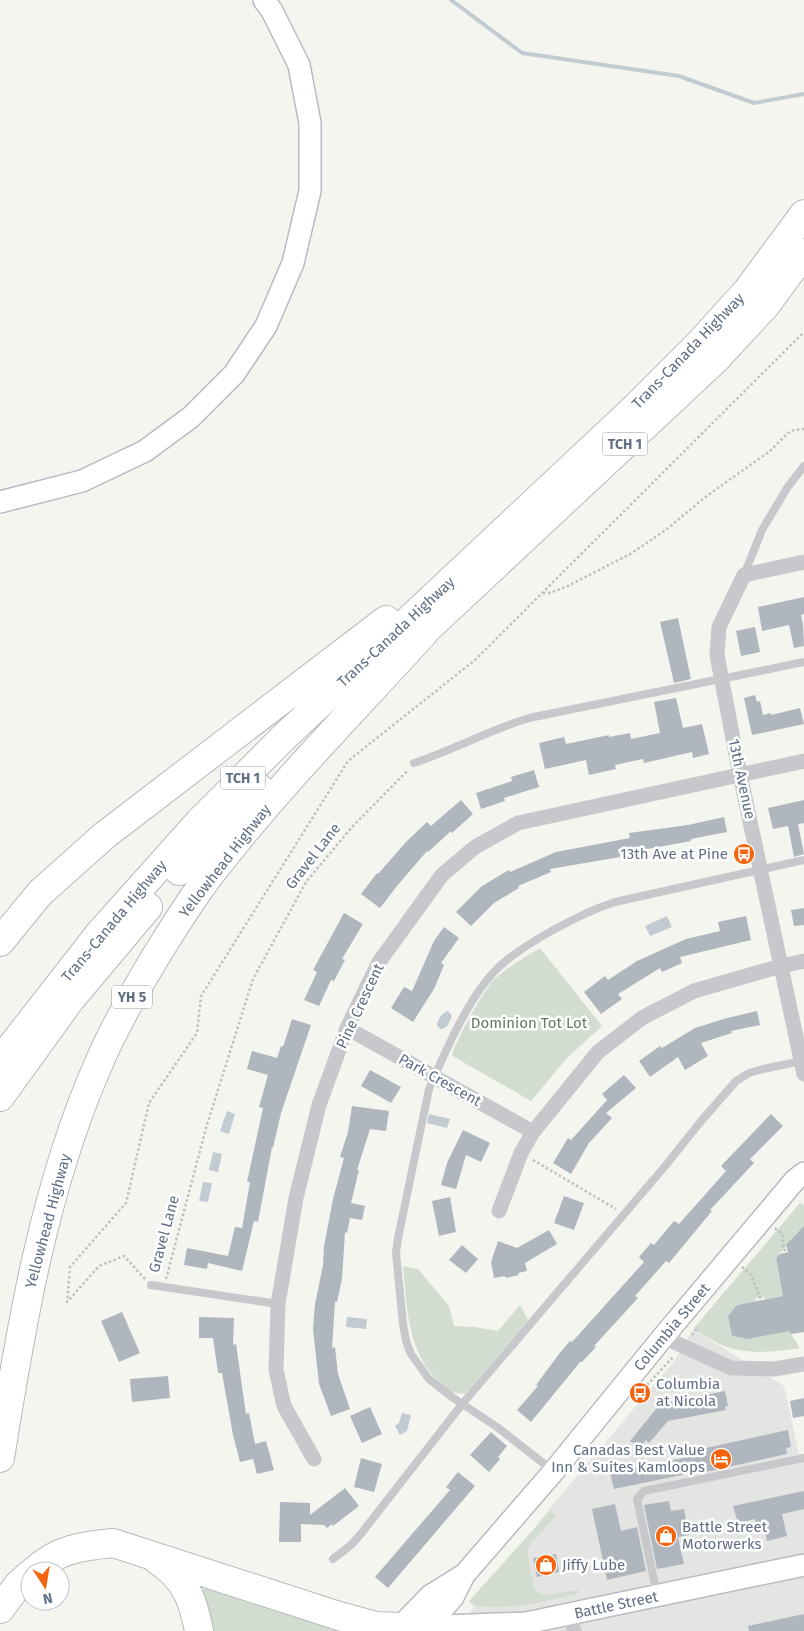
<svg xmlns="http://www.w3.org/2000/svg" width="804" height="1631" viewBox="0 0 804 1631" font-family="'Fira Sans',sans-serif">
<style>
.built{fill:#e4e5e3}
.green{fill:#d3dcd0}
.water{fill:#c2cbd2}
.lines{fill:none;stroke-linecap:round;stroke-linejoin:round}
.stream{stroke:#c2cbd2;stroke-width:4}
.building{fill:#b0b6bd}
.secondary-casing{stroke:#b7bbc1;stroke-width:24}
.highway-casing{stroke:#b7babd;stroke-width:30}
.path{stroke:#bec0c2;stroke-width:2.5;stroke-dasharray:2.5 2.5;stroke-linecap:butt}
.lane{stroke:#c6c8cc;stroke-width:8}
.street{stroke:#c6c8cc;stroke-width:15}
.secondary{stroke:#fff;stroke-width:21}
.highway{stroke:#fff;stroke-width:28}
.labels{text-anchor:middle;stroke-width:5;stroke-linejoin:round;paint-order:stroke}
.shield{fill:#fff;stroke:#909aa9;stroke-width:1}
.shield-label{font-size:14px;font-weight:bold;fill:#606f84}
.street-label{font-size:15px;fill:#606f84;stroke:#fff}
.poi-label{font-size:15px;fill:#606f84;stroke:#fff;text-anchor:start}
.park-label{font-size:15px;fill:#617a60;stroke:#fff}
</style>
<rect width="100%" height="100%" fill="#f4f5ef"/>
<path class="built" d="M693,1329L784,1386L799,1454H804V1631H458L471,1611L551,1507L674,1361Z"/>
<path class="green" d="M540,948L602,1026L567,1058L531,1101L454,1057L452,1054C458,1037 481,995 492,982C505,968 524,958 540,948Z
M800,1203L804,1205V1231L798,1232L776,1258L783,1296L765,1299L764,1297L755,1298L756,1301L737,1305L728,1316L732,1336L747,1339L790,1331C792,1337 797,1341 799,1348C774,1352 749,1355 724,1346C714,1342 703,1334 693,1329Z
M403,1266L418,1269L449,1306L454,1326L475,1327L498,1331L520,1305L528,1320L465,1394C452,1393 451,1392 442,1384C407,1355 407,1308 403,1266Z
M550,1511L556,1516L531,1543L528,1549L529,1563L534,1587L538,1592L545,1595L579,1590L577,1594C543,1601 507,1612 472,1605L469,1601Z
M211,1584L339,1631H211L200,1592Z"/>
<path class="water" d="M667,916L672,927L650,936L645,926Z
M448,1011L452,1016C449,1022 448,1029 440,1029L437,1025C437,1020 443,1012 448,1011Z
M227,1111L235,1114L229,1134L220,1131Z
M429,1114L450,1119L447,1128L427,1123Z
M213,1152L222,1154L218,1172L209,1170Z
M203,1182L212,1183L208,1202L199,1201Z
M347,1317L367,1319L366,1329L346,1327Z
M402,1413L411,1415L407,1431L400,1435L395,1426L399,1423Z"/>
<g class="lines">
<path class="stream" d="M451,0L522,53L679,76L754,103L804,94"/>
</g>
<path class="building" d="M804,597V614L801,615L803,624L804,646L794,648L789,625L762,631L758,607Z
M678,618L691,679L674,683L660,622Z
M755,627L760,652L741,656L736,631Z
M755,695L757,702L760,701L763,715L771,713V715L800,708L804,724L752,735L744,698Z
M676,698L683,728L702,724L709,754L693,758L692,752L644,763L643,759L615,765L616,769L589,775L586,760L545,769L539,743L564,737L566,744L609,735V737L630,733L631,739L660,733L654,702Z
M534,770L539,787L504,798L505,801L481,809L476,793L512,781L511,777Z
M461,800L473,814L452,833L451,831L428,852L427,851L397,886L380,908L361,894L377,873L378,874L406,842L427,822L431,826Z
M804,800V823L798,824L804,854L794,857L788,826L773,829L768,808Z
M724,817L727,832L691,839V841L620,854V857L550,869L551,872L518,886L519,888L494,903L471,926L456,912L482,886L509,870L510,872L556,852L630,838L629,833L688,825Z
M804,908V925L794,926L791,910Z
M344,913L363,924L342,959L345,960L334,981L331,980L319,1006L304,1000L317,972L313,970Z
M746,916L751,940L680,957L682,963L662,972L660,968L618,994L622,999L601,1014L584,992L605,976L608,980L637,961L686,939L720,931L718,922Z
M444,927L459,938L441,963L444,965L434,989L413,1022L391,1008L404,987L412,991L434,941Z
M757,1011L760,1025L731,1031L732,1033L701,1043L708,1056L685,1070L678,1057L650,1077L639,1061L660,1046L662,1048L695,1028L727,1018Z
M292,1019L311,1025L281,1113L273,1148L272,1147L258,1222L254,1221L242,1271L208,1263L207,1269L184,1265L187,1248L228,1256L235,1227L242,1228L250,1182H247L263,1108L259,1107L268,1075L247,1069L252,1051L277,1058L281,1046L283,1047Z
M370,1070L401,1087L391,1103L361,1086Z
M624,1075L636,1088L606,1113L612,1118L589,1143L571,1174L553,1163L568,1138L571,1140L607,1100L602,1094Z
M352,1106L389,1111L386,1131L370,1129L357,1170H359L351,1203L365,1206L362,1220L350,1218L347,1233L345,1232L342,1279L337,1302H335L332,1348L335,1347L338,1374L350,1409L331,1416L319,1384L313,1329L315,1304L323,1265L324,1246L333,1199L344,1158L340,1157L348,1132Z
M771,1114L783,1126L750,1159L754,1163L710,1210L712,1211L669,1263L666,1261L635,1296L638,1298L594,1346L596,1347L582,1362L581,1361L531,1422L517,1410L538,1386L536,1385L559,1354L570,1341L572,1342L644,1262L639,1257L651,1243L654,1245L674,1221L679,1224L726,1171L721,1166Z
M463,1130L490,1143L481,1162L466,1155L456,1189L441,1185L447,1163Z
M564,1196L584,1203L574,1230L554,1223Z
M450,1197L456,1232L439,1236L432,1201Z
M804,1226V1332L791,1334L790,1331L747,1339L732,1336L728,1316L737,1305L783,1296L776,1258L780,1254L788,1252L786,1245Z
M549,1230L557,1244L525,1263L527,1271L518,1273L519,1275L506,1278L505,1276L494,1278L491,1262L498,1241L517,1248Z
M462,1245L478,1259L466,1273L449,1260Z
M122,1312L140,1353L119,1362L101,1321Z
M199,1317L234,1318L233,1345L236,1344L246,1414L249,1413L255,1444L266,1441L274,1470L257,1474L253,1459L240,1462L233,1435L222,1373H218L213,1338H199Z
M168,1376L170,1398L132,1402L130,1379Z
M725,1391L728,1406L725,1407L726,1410L668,1421L649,1443L646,1440L639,1448L630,1441L660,1404Z
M804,1398V1416L793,1418L790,1401Z
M370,1407L382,1434L362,1443L350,1416Z
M788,1430L791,1447L786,1448L787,1454L697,1474L696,1472L614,1489L610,1473L693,1456L692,1451Z
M491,1432L507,1446L498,1457L500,1459L489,1472L470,1455Z
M361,1458L382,1464L374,1492L354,1487Z
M458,1472L475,1486L388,1588L375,1577L450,1490L446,1487Z
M345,1488L359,1506L333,1526L332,1524L327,1528L324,1525L301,1524V1542H279L280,1502L310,1503V1515Z
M804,1491V1509L782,1514L787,1536L767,1541L763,1523L756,1524L755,1519L738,1523L733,1506Z
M669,1501L671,1511L684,1509L689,1535L678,1537L684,1564L657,1569L644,1505Z
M615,1504L621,1531L637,1527L646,1571L607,1580L592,1509Z
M556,1554L559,1572L537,1577L533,1558Z
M804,1614V1631H749L748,1626Z"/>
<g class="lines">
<g class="secondary-casing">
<path id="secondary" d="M0,502L82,481L145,451L191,417L234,374L266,326L293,263L310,191V123L299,65L272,11L264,0
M418,1627L526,1623L804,1565
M396,1631L430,1596L462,1576
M421,1631L427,1627L453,1597L464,1575L554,1471L663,1337L795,1180L804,1173"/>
</g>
<g class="highway-casing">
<path id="highway" d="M410,645L715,360L766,305L804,253
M179,871L259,788
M0,942L40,893L105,835L386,620
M0,1061L99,934L199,822L283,738L636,407L699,344L747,291L804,214
M0,1097L70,1000L148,907
M0,1458C21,1326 44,1188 98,1065C114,1027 135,991 156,956C174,927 191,899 212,872C277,788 352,712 424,633
M157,1560C185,1578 193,1599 199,1631
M34,1571C58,1549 82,1546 113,1543L339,1616L376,1626L401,1627
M0,1609L18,1585L30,1574"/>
</g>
<path class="path" d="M543,593H550L568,586L632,553L667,529L704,498L770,451L788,433L794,430L804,429
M533,1160L616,1209
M775,1228L782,1234L784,1250H787
M742,1267L751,1275L761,1300
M145,1279L124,1256L99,1266L67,1302L70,1267L126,1203L149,1103L197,1033L201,996L348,761L475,660L804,332
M166,1279L206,1128L253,979L306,882L352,827L408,770
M692,1335L697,1329
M647,1385L674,1356"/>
<path class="lane" d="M744,575L762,530L787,488L804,466
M414,763C453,750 490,730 529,718L804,662
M151,1285L278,1304
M552,1470L497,1427L452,1397L429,1379L411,1354L406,1341L403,1324L396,1253L398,1238L429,1089C444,1054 468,999 494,972C518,946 581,913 615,902L804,860
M333,1559L351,1545L360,1535L463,1403L666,1165L702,1120L736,1081L749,1073L763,1069L802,1061
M657,1594L637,1499L644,1491L804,1458"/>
<path class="street" d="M804,562L744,575L719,627L717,655L738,765L804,1074
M347,1028L533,1132
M499,1211L521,1153L533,1132L598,1052L642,1018L694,991L781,966L804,961
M663,1337L731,1368L774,1369L804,1364
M314,1459L284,1406L276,1370L278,1304L296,1198L319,1105L347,1028L379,962L442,875L475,847L518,823L804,761
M570,1614L574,1631"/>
<use href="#secondary" class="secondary"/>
<use href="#highway" class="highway"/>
</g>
<defs>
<g id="bus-disc" transform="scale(1.125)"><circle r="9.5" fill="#f5640f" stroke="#fff"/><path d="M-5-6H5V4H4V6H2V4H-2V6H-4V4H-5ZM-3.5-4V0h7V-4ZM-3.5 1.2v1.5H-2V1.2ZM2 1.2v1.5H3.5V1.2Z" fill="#fff"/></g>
<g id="hotel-disc" transform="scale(1.125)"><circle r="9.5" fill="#f5640f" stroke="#fff"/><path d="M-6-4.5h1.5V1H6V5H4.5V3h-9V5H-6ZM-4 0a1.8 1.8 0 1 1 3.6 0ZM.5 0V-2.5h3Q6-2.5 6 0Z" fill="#fff"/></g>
<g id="shop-disc" transform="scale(1.125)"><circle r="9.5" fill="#f5640f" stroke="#fff"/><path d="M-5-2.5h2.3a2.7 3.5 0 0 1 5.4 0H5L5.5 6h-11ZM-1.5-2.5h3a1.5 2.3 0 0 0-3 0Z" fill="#fff"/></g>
</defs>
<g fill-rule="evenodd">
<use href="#bus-disc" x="744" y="854"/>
<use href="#bus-disc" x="640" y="1393"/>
<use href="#hotel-disc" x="721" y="1459"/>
<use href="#shop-disc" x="666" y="1536"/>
<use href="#shop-disc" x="546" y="1565"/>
</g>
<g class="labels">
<g class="shield">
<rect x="602.5" y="432.5" width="45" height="23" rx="4"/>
<rect x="220.5" y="766.5" width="45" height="23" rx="4"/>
<rect x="112" y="985.5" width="40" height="23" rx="4"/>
</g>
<g class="shield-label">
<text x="625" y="449">TCH 1</text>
<text x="243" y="783">TCH 1</text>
<text x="132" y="1002">YH 5</text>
</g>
<g class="street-label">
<text transform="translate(688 351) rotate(-46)" y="5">Trans-Canada Highway</text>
<text transform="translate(396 632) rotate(-43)" y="5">Trans-Canada Highway</text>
<text transform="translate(742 779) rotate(78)" y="5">13th Avenue</text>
<text transform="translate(313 856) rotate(-52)" y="5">Gravel Lane</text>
<text transform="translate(225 861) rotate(-52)" y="5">Yellowhead Highway</text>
<text transform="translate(114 921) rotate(-50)" y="5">Trans-Canada Highway</text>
<text transform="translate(360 1006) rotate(-65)" y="5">Pine Crescent</text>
<text transform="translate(440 1080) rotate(29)" y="5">Park Crescent</text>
<text transform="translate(48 1221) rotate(-75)" y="5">Yellowhead Highway</text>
<text transform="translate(164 1234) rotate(-75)" y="5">Gravel Lane</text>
<text transform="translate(672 1327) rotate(-50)" y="5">Columbia Street</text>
<text transform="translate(616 1605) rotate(-12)" y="5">Battle Street</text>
</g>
<g class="poi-label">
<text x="728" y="859" text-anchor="end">13th Ave at Pine</text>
<text x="656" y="1389">Columbia<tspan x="656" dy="17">at Nicola</tspan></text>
<text x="705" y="1455" text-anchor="end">Canadas Best Value<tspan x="705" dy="17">Inn &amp; Suites Kamloops</tspan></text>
<text x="682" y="1532">Battle Street<tspan x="682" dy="17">Motorwerks</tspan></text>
<text x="562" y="1570">Jiffy Lube</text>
</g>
<g class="park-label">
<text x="529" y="1028">Dominion Tot Lot</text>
</g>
</g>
<g transform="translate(45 1586) rotate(168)"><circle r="24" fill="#ffffff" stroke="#bfc5ce"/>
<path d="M0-4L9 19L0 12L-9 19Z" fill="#f5640f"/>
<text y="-8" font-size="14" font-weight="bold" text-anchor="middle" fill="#606f84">N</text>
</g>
</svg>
